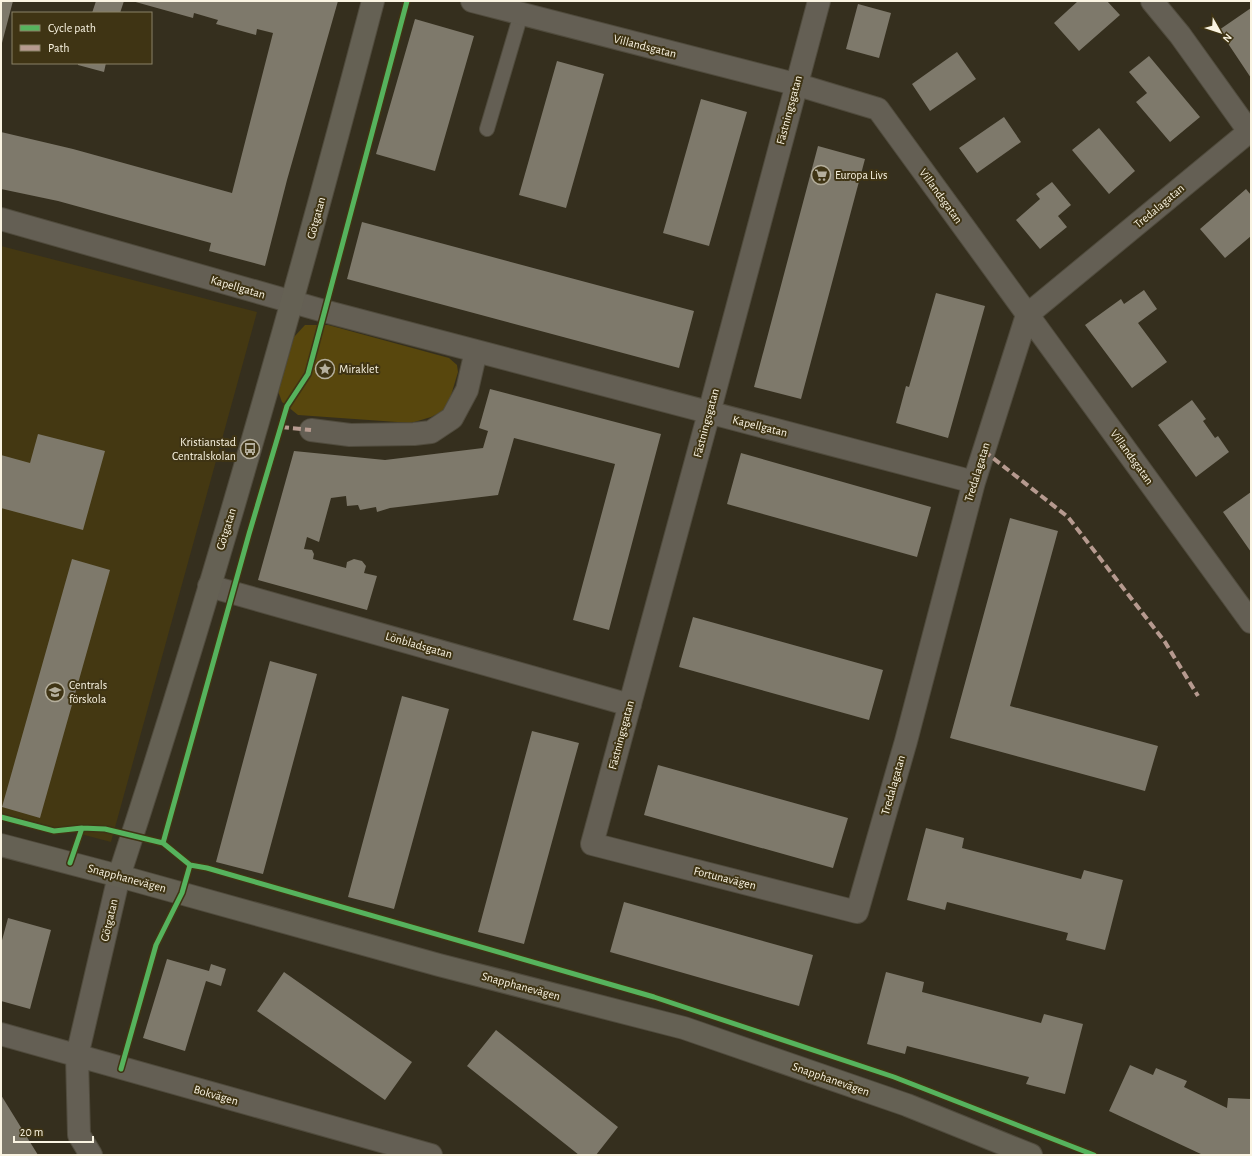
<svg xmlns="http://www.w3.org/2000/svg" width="1252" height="1156" viewBox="0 0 1252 1156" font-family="'Alegreya Sans',sans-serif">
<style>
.built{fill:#443812}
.green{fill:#58470d}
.building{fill:#7e796b}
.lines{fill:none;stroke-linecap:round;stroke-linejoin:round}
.lane-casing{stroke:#504b3d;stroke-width:16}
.street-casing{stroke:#504b3d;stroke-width:24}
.secondary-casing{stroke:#504b3d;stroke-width:24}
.lane{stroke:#645f54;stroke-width:14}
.street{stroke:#645f54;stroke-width:22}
.secondary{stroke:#656154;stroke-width:22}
.quiet{stroke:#b69a8f;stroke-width:4;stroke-dasharray:8 4;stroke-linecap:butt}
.cycleway-casing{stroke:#3f3414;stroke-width:8}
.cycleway{stroke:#56b35d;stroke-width:5}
.labels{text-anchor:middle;stroke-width:4;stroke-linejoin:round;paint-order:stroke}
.street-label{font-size:12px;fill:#faf4e2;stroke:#3f3414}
.poi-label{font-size:12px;fill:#faf4e2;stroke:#3f3414;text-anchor:start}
</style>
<rect width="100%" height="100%" fill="#352f1e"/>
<path class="built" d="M1,246L257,312L111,842L1,813Z"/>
<path class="green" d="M305,325H328L449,358L457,365L458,372L449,402L443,411L431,417L411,423L298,415L282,402L278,391L294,337Z"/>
<path class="building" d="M1,1H13L2,43H1Z
M96,1H124L120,13H92Z
M132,1H338L287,180L265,266L209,251L211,243L58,201L1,189V132L73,149L232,193L273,33L257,29L256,35L216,24L218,20L194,13L193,18Z
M1078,1H1107L1120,15L1079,51L1054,23Z
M858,4L891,13L879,58L846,49Z
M1251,8V78L1219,30Z
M415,19L474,36L435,171L376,154Z
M957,52L976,79L930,111L912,84Z
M1149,56L1200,117L1170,142L1136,102L1147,93L1129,72Z
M557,61L604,74L566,208L519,195Z
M78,63H106L104,72L78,65Z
M701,99L747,112L709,246L663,233Z
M1004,117L1021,142L977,173L959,148Z
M1099,128L1135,171L1109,194L1072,150Z
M818,146L865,159L801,399L754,387Z
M1052,182L1071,205L1058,216L1067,227L1040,249L1016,220L1040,199L1036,194Z
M1246,189L1251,195V236L1225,258L1200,229Z
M362,222L694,311L679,368L347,279Z
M1144,290L1157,309L1138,323L1167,362L1132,388L1085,325L1121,299L1124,304Z
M936,293L985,306L948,438L896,423L906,386L909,387Z
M490,389L661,434L609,630L573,620L615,464L514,438L498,495L390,508L377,512L376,507L360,510L358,505L347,506L346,496L331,498L319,542L307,537L304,549L312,550L314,554L313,559L346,568L347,562L354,559L362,561L366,566L364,573L377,576L367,610L258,580L294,451L385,460L483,448L488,431L479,428Z
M1192,400L1206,419L1203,421L1215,438L1218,436L1229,452L1196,477L1158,425Z
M38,434L105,451L83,530L1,508V455L30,463Z
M741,453L931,507L917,557L727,504Z
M1251,492V552L1223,512Z
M1010,518L1058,531L1010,706L1158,746L1145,791L950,738Z
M72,559L110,570L40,818L2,807Z
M693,617L883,670L869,720L679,667Z
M270,661L317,674L263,874L216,862Z
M402,696L449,709L394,909L348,897Z
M532,731L579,743L524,944L478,932Z
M658,765L848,818L833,868L644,815Z
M926,828L964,838L962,848L1081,879L1084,870L1123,880L1105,950L1066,940L1068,933L947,902L945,910L907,900Z
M624,902L813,955L799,1006L610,952Z
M8,918L51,930L30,1009L1,1001V944Z
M167,959L209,971L211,964L226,969L221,986L206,981L185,1051L143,1038Z
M284,972L412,1062L385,1100L257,1011Z
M886,972L924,982L922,992L1041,1023L1044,1014L1083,1024L1065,1094L1026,1084L1029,1077L907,1046L905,1054L867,1044Z
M496,1030L618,1127L596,1155H579L467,1066Z
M1130,1065L1153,1075L1156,1068L1187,1081L1184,1087L1227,1108L1228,1098L1251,1099V1155H1203L1109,1111Z
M1,1095L38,1155H1Z"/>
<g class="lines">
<g class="lane-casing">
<path id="lane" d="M487,129L521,14"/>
</g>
<g class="street-casing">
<path id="street" d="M472,1L795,84L878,109L1251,622
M819,1L709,413L592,844L857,912L906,741L974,482L1027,315L1251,130
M1152,1L1180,35L1251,134
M1,219L324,311L974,482
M311,430L350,435L414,434L431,432L452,418L467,390L476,351
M209,586L630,705
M1,1034L431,1155
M91,1155L79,1135L77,1056L119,876"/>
</g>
<g class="secondary-casing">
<path id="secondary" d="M1,845L119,876L439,965L684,1028L907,1105L1031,1155
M119,876C214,587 296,295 373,1"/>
</g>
<use href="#lane" class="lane"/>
<use href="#street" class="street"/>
<use href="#secondary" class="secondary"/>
<path class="quiet" d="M281,427L311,430
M984,451L1068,517L1165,642L1198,696"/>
<g class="cycleway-casing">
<path id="cycleway" d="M1,817L54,831L82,828
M70,863L82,828L105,829L163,843
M190,865L207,868L654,997L894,1077L1094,1155
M121,1069L156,945L182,893L190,865L163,843L249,534L287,406L308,374L407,1"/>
</g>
<use href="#cycleway" class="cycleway"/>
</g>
<defs>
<g id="supermarket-ring" transform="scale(1)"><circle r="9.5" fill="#3f3414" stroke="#b5af9d" stroke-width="1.5"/><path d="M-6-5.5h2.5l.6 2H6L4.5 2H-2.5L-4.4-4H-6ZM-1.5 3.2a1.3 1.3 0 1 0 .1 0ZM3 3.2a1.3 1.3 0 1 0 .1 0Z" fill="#b5af9d"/></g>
<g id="sight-ring" transform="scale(1)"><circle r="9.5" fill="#3f3414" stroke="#b5af9d" stroke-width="1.5"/><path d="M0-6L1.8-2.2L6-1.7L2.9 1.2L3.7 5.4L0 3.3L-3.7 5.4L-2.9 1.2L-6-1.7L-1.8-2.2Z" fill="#b5af9d"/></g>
<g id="bus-ring" transform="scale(1)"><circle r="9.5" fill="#3f3414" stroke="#b5af9d" stroke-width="1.5"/><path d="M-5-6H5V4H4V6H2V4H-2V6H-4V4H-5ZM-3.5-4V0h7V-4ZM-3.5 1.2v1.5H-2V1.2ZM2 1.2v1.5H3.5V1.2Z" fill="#b5af9d"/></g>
<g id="school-ring" transform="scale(1)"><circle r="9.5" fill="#3f3414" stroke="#b5af9d" stroke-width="1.5"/><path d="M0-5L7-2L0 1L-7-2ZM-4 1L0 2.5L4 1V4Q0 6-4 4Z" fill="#b5af9d"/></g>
</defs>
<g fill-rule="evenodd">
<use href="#supermarket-ring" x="821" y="175"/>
<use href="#sight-ring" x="325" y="369"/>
<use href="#bus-ring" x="250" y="449"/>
<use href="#school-ring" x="55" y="692"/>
</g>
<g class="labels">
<g class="street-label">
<text transform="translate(645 46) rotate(14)" y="4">Villandsgatan</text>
<text transform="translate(789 110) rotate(-75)" y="4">Fästningsgatan</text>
<text transform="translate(941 196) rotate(54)" y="4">Villandsgatan</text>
<text transform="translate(1159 206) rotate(-40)" y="4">Tredalagatan</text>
<text transform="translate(316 218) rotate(-75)" y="4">Götgatan</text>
<text transform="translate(238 287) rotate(16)" y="4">Kapellgatan</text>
<text transform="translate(706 423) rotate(-75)" y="4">Fästningsgatan</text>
<text transform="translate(760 426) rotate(14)" y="4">Kapellgatan</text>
<text transform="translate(1132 457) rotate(54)" y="4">Villandsgatan</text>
<text transform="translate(977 472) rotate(-73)" y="4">Tredalagatan</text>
<text transform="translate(226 529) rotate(-73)" y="4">Götgatan</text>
<text transform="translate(419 645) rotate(16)" y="4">Lönbladsgatan</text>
<text transform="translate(621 735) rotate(-75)" y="4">Fästningsgatan</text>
<text transform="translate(893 785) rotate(-74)" y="4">Tredalagatan</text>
<text transform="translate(127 878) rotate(15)" y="4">Snapphanevägen</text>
<text transform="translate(725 878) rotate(14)" y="4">Fortunavägen</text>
<text transform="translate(109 920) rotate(-77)" y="4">Götgatan</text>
<text transform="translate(521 986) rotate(15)" y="4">Snapphanevägen</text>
<text transform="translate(831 1079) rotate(19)" y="4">Snapphanevägen</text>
<text transform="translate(216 1095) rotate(16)" y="4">Bokvägen</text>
</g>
<g class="poi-label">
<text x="835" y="179">Europa Livs</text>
<text x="339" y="373">Miraklet</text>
<text x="236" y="446" text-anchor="end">Kristianstad<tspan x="236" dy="14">Centralskolan</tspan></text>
<text x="69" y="689">Centrals<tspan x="69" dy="14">förskola</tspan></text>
</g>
</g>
<rect width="1252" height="1156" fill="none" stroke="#faf4e2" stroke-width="4"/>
<rect x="12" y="12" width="140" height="52" fill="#3f3414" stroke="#8a8166"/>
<rect x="20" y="25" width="20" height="6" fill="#56b35d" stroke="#8a8166"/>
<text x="48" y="32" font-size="12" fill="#faf4e2">Cycle path</text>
<rect x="20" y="45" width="20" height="6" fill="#b69a8f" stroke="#8a8166"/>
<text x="48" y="52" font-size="12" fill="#faf4e2">Path</text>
<g transform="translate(1220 32) rotate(129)" stroke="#3f3414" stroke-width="3" paint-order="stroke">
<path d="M0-3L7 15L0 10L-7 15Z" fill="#faf4e2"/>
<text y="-6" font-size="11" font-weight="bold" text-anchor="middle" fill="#faf4e2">N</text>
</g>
<path d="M14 1136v6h79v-6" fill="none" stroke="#faf4e2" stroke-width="2"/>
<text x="20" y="1136" font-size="12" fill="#faf4e2" stroke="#3f3414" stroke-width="3" paint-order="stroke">20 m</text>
</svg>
